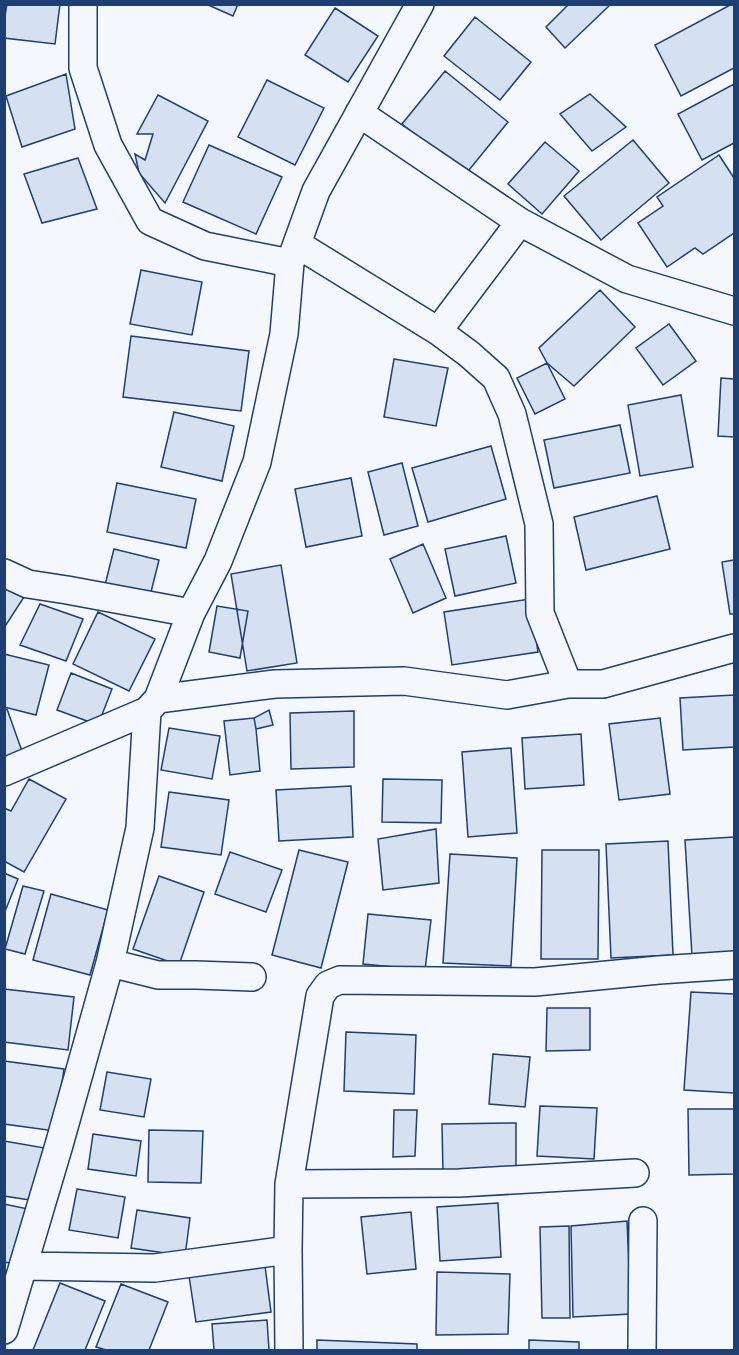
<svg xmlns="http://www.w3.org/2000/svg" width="739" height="1355" viewBox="0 0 739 1355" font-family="Cabin,sans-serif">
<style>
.building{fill:#d5e0f0;stroke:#1d3f73;stroke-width:1.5}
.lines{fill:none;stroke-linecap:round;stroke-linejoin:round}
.street-casing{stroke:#1d3f73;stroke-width:30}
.street{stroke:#f4f7fb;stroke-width:27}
</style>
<rect width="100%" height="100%" fill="#f4f7fb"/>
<path class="building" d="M7,4H60L55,44L4,38V22Z
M206,4H238L233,16Z
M569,4H611L565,48L546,27Z
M732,4H734V68L681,96L655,45Z
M335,8L378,36L348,82L305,55Z
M475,17L531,62L500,100L444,56Z
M445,71L508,122L465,175L402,124Z
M66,74L75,129L22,147L6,96Z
M267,80L324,108L295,165L238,137Z
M734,84V143L702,160L678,114Z
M590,94L626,127L592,151L560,114Z
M158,95L208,121L165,203L139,173L135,154L145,160L153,134H137Z
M633,140L669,183L601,240L564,196Z
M545,142L579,171L542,214L508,184Z
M209,145L282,177L256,234L183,202Z
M719,155L734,178V233L703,254L695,248L667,267L638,223L663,206L657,197Z
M78,158L97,209L42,223L24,174Z
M141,270L202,282L192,335L130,324Z
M600,290L635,327L574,386L547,363L539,348Z
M669,324L696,361L663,385L636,348Z
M131,336L249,351L241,411L123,397Z
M394,359L448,368L436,426L384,417Z
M547,363L565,399L535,414L517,378Z
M721,378L734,379V437L718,436Z
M681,395L693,467L640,476L628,405Z
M174,412L234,426L222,481L161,467Z
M620,425L630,473L554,488L544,440Z
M491,446L506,499L428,522L412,468Z
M402,463L418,526L384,535L368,472Z
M351,478L362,536L306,547L295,489Z
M117,483L196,499L186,548L107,532Z
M657,496L670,549L586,570L574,517Z
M506,536L516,583L455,596L445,549Z
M423,544L446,598L413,613L390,559Z
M114,549L159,560L150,596L105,585Z
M734,560V614H730L722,562Z
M281,565L297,663L247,671L231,574Z
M4,584L24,597L4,628Z
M530,599L538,652L452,665L444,612Z
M40,604L83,619L66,661L20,645Z
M217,606L248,611L240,658L209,652Z
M98,612L155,639L129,691L73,664Z
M4,654L49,665L36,715L4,707Z
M71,673L112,689L98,725L57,710Z
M734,695V747L683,750L680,698Z
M7,709L23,754L4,760V710Z
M269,710L273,725L256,729L254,718Z
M354,711V767L291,769L290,713Z
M254,718L256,729L260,771L230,775L224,721Z
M660,718L670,794L619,800L609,724Z
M169,728L220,736L212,779L161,770Z
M581,734L584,785L525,789L522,738Z
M511,748L517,833L468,837L462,752Z
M29,779L66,799L24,872L4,861V808L11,811Z
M383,779L442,780L441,823L382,822Z
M351,786L353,837L279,841L276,790Z
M169,792L229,800L221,855L161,847Z
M436,829L439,883L383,890L378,839Z
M734,837V953L692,956L685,840Z
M668,841L673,955L611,958L606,844Z
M299,850L348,862L321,968L272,955Z
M542,850H599L598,959H541Z
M230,852L282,870L266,912L215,894Z
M450,854L517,858L511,966L443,963Z
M4,873L18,879L4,914Z
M159,876L204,892L179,965L133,949Z
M23,886L44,891L25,954L5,949Z
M51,894L108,910L90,975L33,960Z
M368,914L431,920L425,970L363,964Z
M4,989L74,997L68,1050L4,1042Z
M691,992L734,994V1093L684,1090Z
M547,1008H590V1050L546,1051Z
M346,1032L416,1035L414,1094L344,1091Z
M493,1054L530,1057L525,1107L489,1104Z
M4,1061L64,1069L55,1131L4,1124Z
M107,1072L151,1079L144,1117L100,1110Z
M540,1106L597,1108L594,1159L537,1156Z
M688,1109H734V1174L689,1175Z
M394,1110H417L415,1156L393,1157Z
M516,1123V1171L443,1173L442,1124Z
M149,1130L203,1131L201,1183L148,1182Z
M93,1134L141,1141L136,1176L88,1169Z
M4,1141L45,1148L36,1201L4,1196Z
M77,1189L125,1197L118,1238L69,1230Z
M498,1203L501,1257L440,1261L437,1207Z
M4,1204L28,1209L16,1264L4,1262Z
M137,1210L190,1218L185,1256L131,1248Z
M411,1212L416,1269L367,1274L361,1217Z
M627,1221L631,1314L573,1317L571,1226Z
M569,1226L570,1318H542L540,1227Z
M265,1266L271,1312L196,1322L189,1276Z
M437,1272L510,1274L508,1334L436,1335Z
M60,1283L105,1301L85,1350H33Z
M121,1284L168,1302L149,1350H106L96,1347Z
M267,1320L269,1350H214L212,1324Z
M317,1340L417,1344V1350H317Z
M529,1340L579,1342V1350H529Z"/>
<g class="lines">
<g class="street-casing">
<path id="street" d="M83,4V68L108,145L150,221L205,246L290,263
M359,113L520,222L627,279L734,311
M297,244L438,331L469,354L496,378L512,414L539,524L540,613L568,684
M438,331L520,222
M4,573L28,584L67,590L191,613
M158,699L275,684L404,681L507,695L568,684H603L734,648
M4,772L147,711L158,699L191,613L218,561L257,462L284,334L290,263L316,191L420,4
M110,963L158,975H196L252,977
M289,1184L459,1183L635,1173
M23,1266L155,1268L288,1250
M4,1330L59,1145L110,963L140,828L147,711
M289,1350L288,1250L289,1184L320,996L328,985L340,980L535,982L659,970L734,965
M642,1350L643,1221"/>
</g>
<use href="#street" class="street"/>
</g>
<rect width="739" height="1355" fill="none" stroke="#1d3f73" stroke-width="12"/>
</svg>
